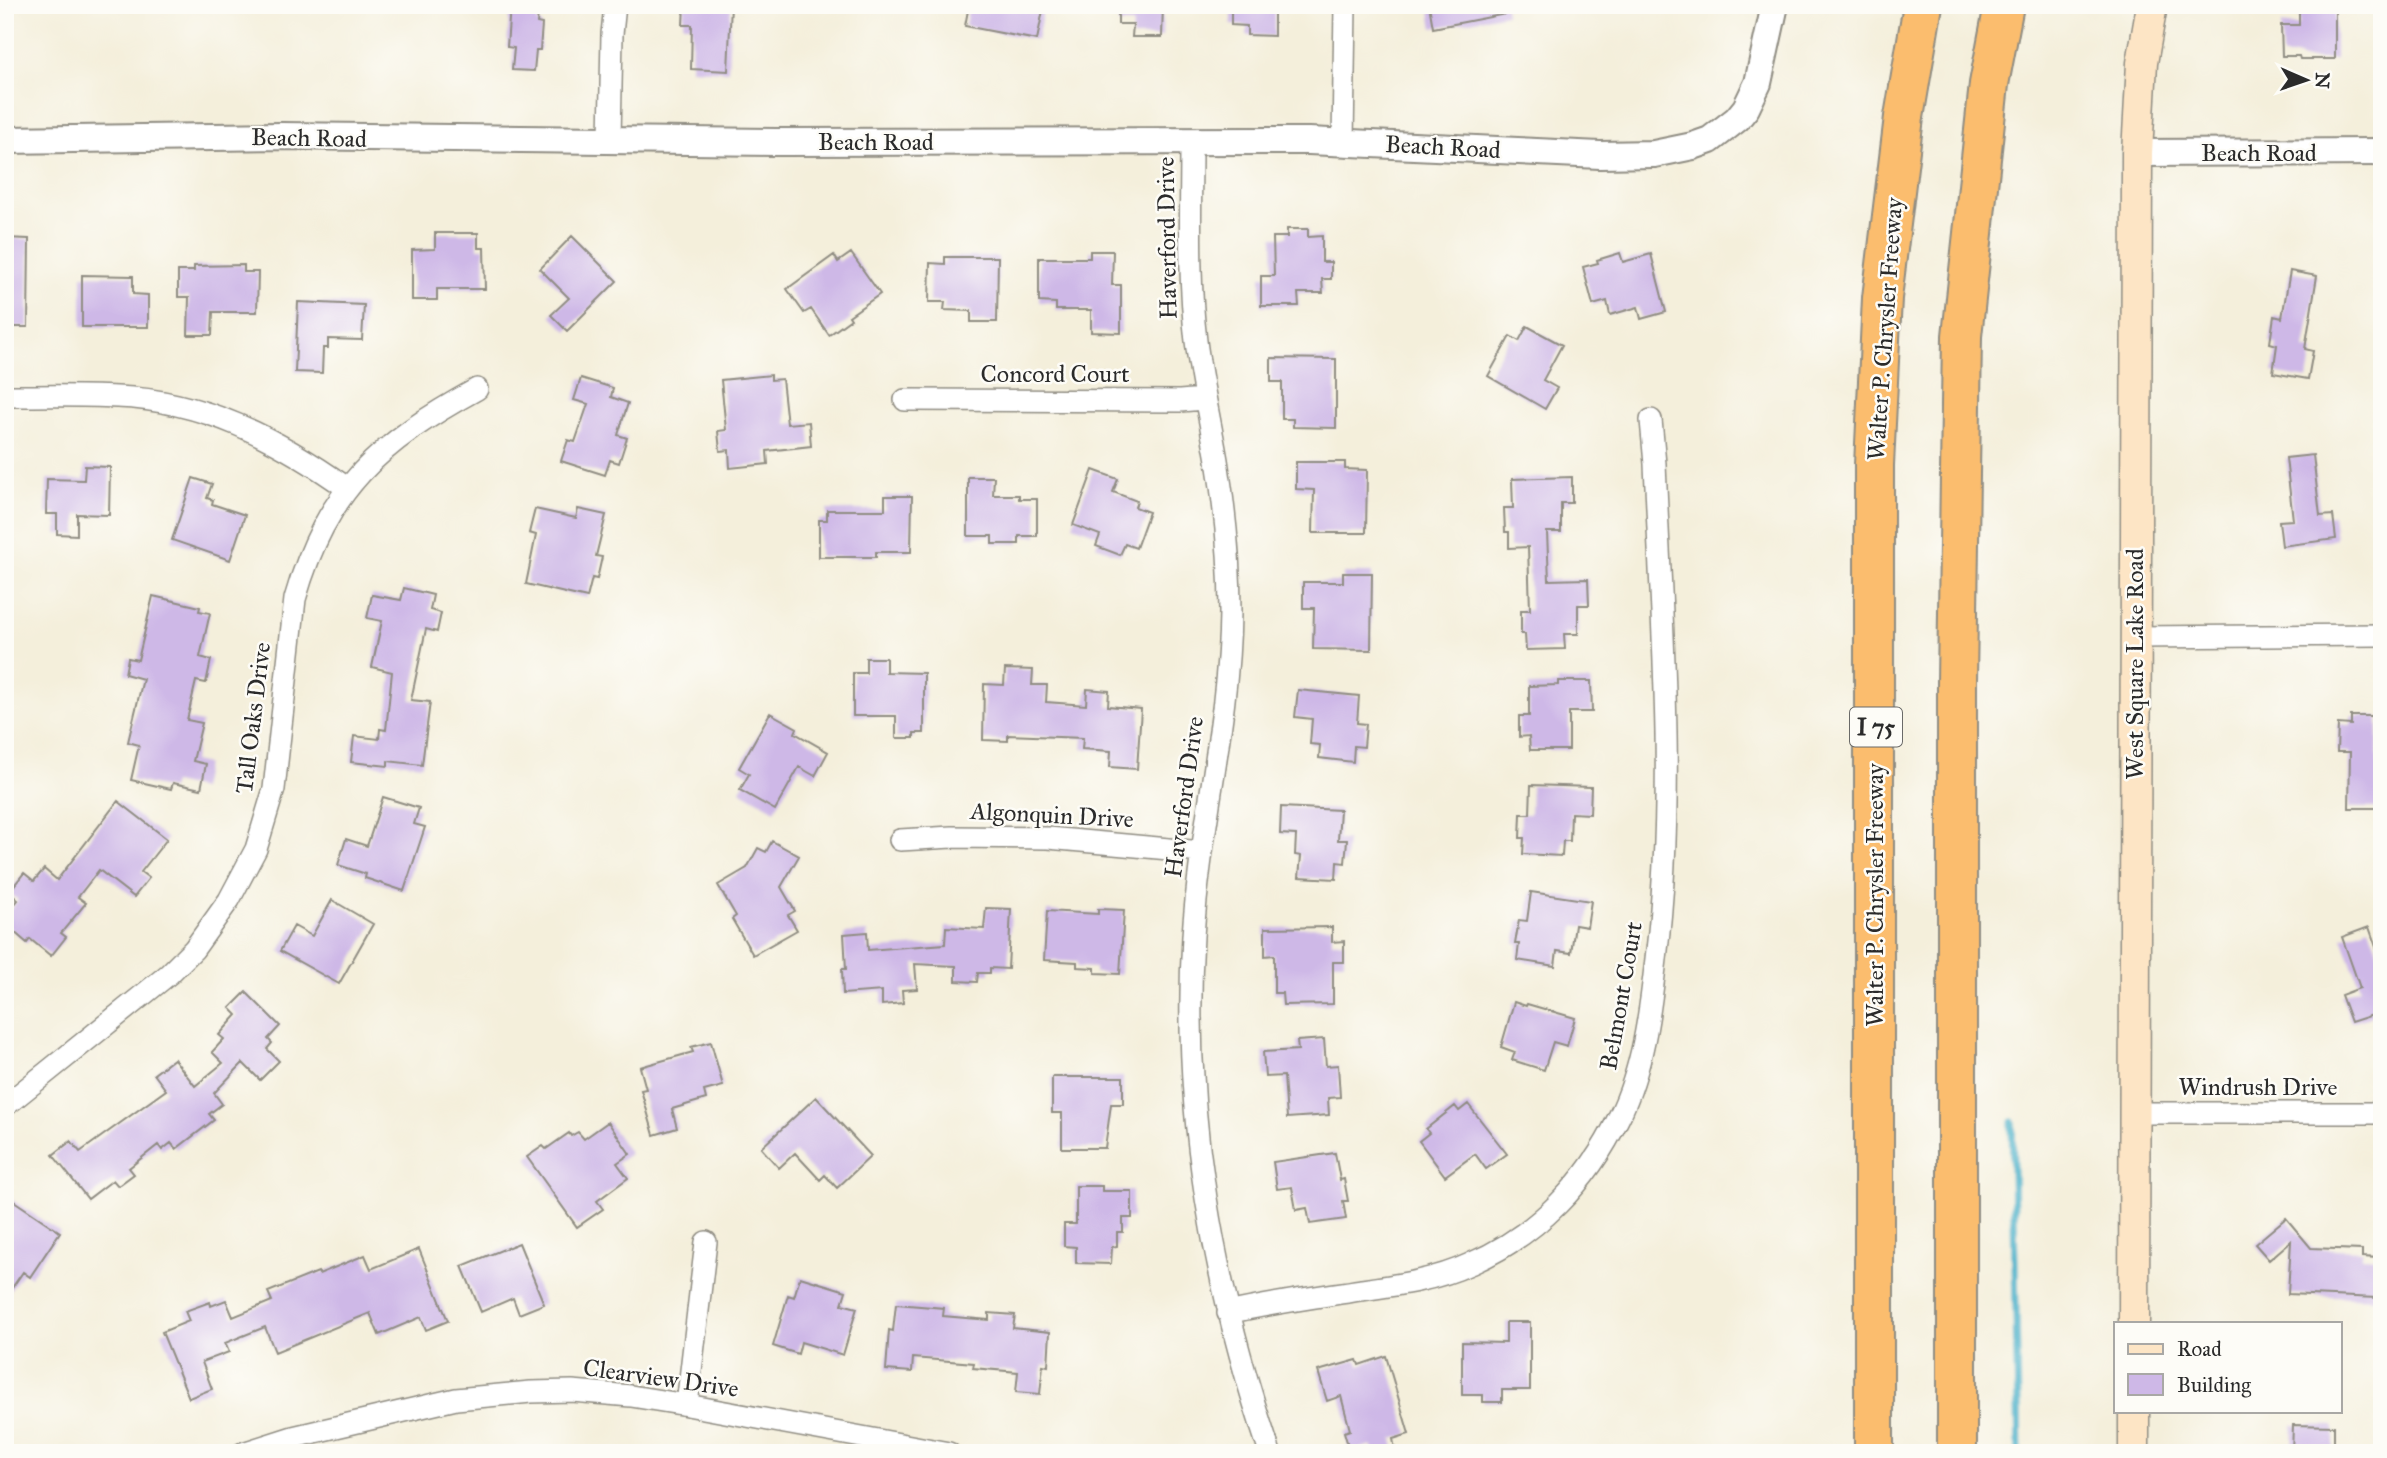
<svg xmlns="http://www.w3.org/2000/svg" width="2387" height="1458" viewBox="0 0 2387 1458" font-family="'IM FELL Great Primer',serif">
<style>
.lines{fill:none;stroke-linecap:round;stroke-linejoin:round}
.stream{stroke:#4ab0c9;stroke-width:7}
.building{fill:#ceb8e7}
.minor-casing{stroke:#908d83;stroke-width:24}
.tertiary-casing{stroke:#908d83;stroke-width:30}
.secondary-casing{stroke:#908d83;stroke-width:33}
.motorway-casing{stroke:#908d83;stroke-width:42}
.minor{stroke:#fff;stroke-width:21}
.tertiary{stroke:#fff;stroke-width:26}
.secondary{stroke:#fde5c5;stroke-width:30}
.motorway{stroke:#fbbd6e;stroke-width:38}
.labels{text-anchor:middle;stroke-width:5;stroke-linejoin:round;paint-order:stroke}
.shield{fill:#fdfcf7;stroke:#6a6a68;stroke-width:2}
.shield-label{font-size:23px;font-weight:bold;fill:#2b2b2b}
.street-label{font-size:24px;fill:#2b2b2b;stroke:#fdfcf7}
</style>
<rect width="100%" height="100%" fill="#fdfcf7"/>
<filter id="ink" filterUnits="userSpaceOnUse"><feTurbulence type="fractalNoise" baseFrequency=".0143" numOctaves="2"/><feDisplacementMap in="SourceGraphic" scale="14" xChannelSelector="R" yChannelSelector="G"/><feConvolveMatrix kernelMatrix="1 2 1 2 8 2 1 2 1" color-interpolation-filters="sRGB"/></filter>
<filter id="wash" filterUnits="userSpaceOnUse"><feTurbulence type="fractalNoise" baseFrequency=".00686" numOctaves="4" result="noise"/><feDisplacementMap in="SourceGraphic" scale="28" xChannelSelector="R" yChannelSelector="G"/><feGaussianBlur stdDeviation="1.57" result="paint"/><feColorMatrix in="noise" values="0 0 0 0 0 0 0 0 0 0 0 0 0 0 0 0 0 1.4 0 .05"/><feComposite in="paint" operator="in"/></filter>
<g filter="url(#wash)">
<rect width="100%" height="100%" fill="#f4efdb"/>
<g class="lines">
<path class="stream" d="M2012,1122L2019,1453"/>
</g>
<g id="blocks">
<path class="building" d="M510,5H533L532,13H538L537,23L542,24L540,50H536L534,71L512,70L514,48L507,47Z
M684,5H731L728,71L691,69L692,25H683Z
M969,5H1044L1037,40L965,26Z
M1118,5H1163L1162,37H1132L1133,24H1118Z
M1231,5H1274V36L1247,35V26L1231,25Z
M1429,5H1505L1506,14L1433,28Z
M2299,5H2335V59H2300L2299,56H2282L2281,25H2299Z
M1287,229H1308V237L1322,236V262H1331V279H1322L1323,293H1298L1299,306H1261V276H1274L1273,237H1287Z
M435,233H478V248H484L485,289H437V300H412V250L435,249Z
M572,236L617,281L567,331L551,315L569,298L540,269Z
M5,238L29,239L28,327H5Z
M1090,251H1113L1112,285H1121V333L1091,332V310H1056V303L1039,302V258H1090Z
M851,253L880,294L849,316L851,319L829,335L811,309L804,313L787,289L834,255L838,262Z
M1620,253L1623,262L1651,254L1666,312L1641,319L1638,307L1610,315L1607,301L1593,305L1583,267L1598,263L1597,260Z
M945,257H998L997,322H971V311L944,310L945,302H929L930,263L945,264Z
M244,265V272H258L257,312H213L212,335H188L189,297H178V271H194V266Z
M2290,271L2317,276L2305,349L2313,351L2308,379L2273,373L2277,345L2270,343L2274,316L2282,318Z
M82,275L133,276V294L148,295V327H82Z
M298,302L364,305L362,340L328,339V348H323L322,373L295,372Z
M1527,326L1562,345L1543,380L1557,388L1545,409L1488,376L1510,336L1519,341Z
M1271,358L1336,359V428L1293,427V419H1282V382H1271Z
M771,375V380L782,379L787,424L809,422L811,446L767,451L768,464L730,468L729,450L720,451L718,431L726,430L721,380Z
M581,378L613,388L611,397L628,403L618,435L627,438L619,463L610,460L605,475L561,461L568,440L575,442L588,404L574,400Z
M2313,455L2320,516L2333,515L2336,539L2282,546L2279,521L2293,520L2286,458Z
M1296,462H1345V469L1367,470L1366,533H1313L1314,490L1296,489Z
M85,466L110,467L109,515L77,514V535L57,534V514H46L47,479L84,480Z
M1093,470L1118,479L1113,492L1137,501L1135,507L1149,512L1136,548L1125,544L1120,555L1096,546L1100,535L1073,525Z
M968,477H994L993,495H1019V499H1037V536H1019V544H992V536H968Z
M1572,477V503H1561V532H1547L1549,580L1588,579L1589,605H1578V634H1564L1565,649L1526,650L1525,634H1521V610H1530L1528,547L1509,548V532H1505L1504,508H1513L1512,479Z
M193,478L212,484L207,498L213,500L212,504L245,515L230,560L172,540Z
M885,496H912L911,552H876V557H819V520H827V510H885Z
M535,509L576,518L578,509L606,515L596,556L602,557L597,579L592,578L587,598L526,584L536,535L529,533Z
M1343,573H1372L1371,650L1313,649L1314,608H1303V582H1343Z
M404,588L433,595L430,610L441,613L437,632L426,629L411,700L430,702L422,765L388,761V766L351,762L354,736L379,739L380,729L386,730L392,672L372,667L382,621L367,618L372,595L401,600Z
M153,596L200,607L199,611L210,613L200,657L211,660L206,683L196,681L187,720L202,723L193,761L206,764L201,789L173,783L171,789L131,780L139,745L128,742L143,679L125,674L128,658L138,660Z
M866,658H886V672L924,673V733H914V738H896V716H853V673H866Z
M1005,669L1033,670L1032,685H1047L1046,702L1086,705L1087,689L1109,691L1108,706L1141,709L1137,769L1110,767L1111,751L1082,749L1083,738L1008,735V741L983,740L984,684L1004,685Z
M1558,681H1591L1592,712H1569V750H1530L1529,736L1519,737V716H1529V686L1558,685Z
M1298,690L1359,696L1357,723L1366,724L1364,747L1354,746L1353,762L1319,758L1320,745L1310,744L1312,719L1295,717Z
M770,713L797,728L795,733L828,752L815,776L799,767L775,810L740,790L749,774L739,768Z
M2351,716H2378L2377,808H2349L2350,752H2337L2338,724L2351,725Z
M1531,785L1591,787L1590,814L1571,813L1570,841H1563L1562,856L1523,854L1524,838H1520L1521,814H1530Z
M383,797L419,808L414,824L425,827L404,891L365,878L366,874L338,865L346,839L367,846Z
M118,801L167,839L141,872L149,878L134,897L99,870L78,897L86,903L61,933L66,937L51,956L30,939L27,943L5,924V916L18,900L9,892L24,873L34,881L44,869L57,880Z
M1281,807L1340,810L1338,840H1347L1345,863L1337,862L1336,879L1299,877L1301,856L1295,855L1296,835L1280,834Z
M772,841L799,856L781,887L795,911L788,915L797,930L753,955L732,919L736,916L718,885L747,868L758,848L766,852Z
M1531,892L1591,901L1587,927L1575,925L1571,953L1557,951L1555,966L1517,960L1519,944H1515L1519,920L1527,921Z
M332,900L373,924L339,984L280,951L294,926L312,936Z
M986,908L1011,909L1008,969L990,968V973H978L977,982L956,981V966L915,964L917,989L902,990L903,1003L882,1005V991L843,994L842,969H846L844,934L867,932L868,950L945,944L946,927L984,929Z
M1098,909L1124,910L1120,974L1095,973V968L1077,967V962L1044,960L1047,911L1098,914Z
M1332,927V942L1344,941V962H1333V1004L1283,1005L1282,993H1274V955L1265,956V928Z
M2369,927L2382,964V1012L2351,1022L2341,995L2360,988L2342,937Z
M246,992L280,1026L268,1039L272,1043L267,1049L279,1061L260,1080L243,1063L214,1093L222,1104L209,1114L214,1120L176,1149L171,1143L162,1150L158,1145L129,1168L134,1174L118,1186L113,1180L88,1199L53,1155L71,1141L80,1152L166,1090L154,1074L174,1059L195,1086L223,1063L212,1052L224,1039L219,1035L237,1015L230,1008Z
M1514,1002L1526,1006L1527,1004L1575,1018L1567,1046L1553,1042L1544,1070L1512,1060L1515,1052L1501,1047Z
M1324,1039L1326,1066L1338,1065L1340,1097L1328,1098L1329,1115L1287,1118L1284,1076L1265,1077L1263,1052L1298,1050L1297,1041Z
M711,1042L723,1086L704,1091L706,1099L672,1109L677,1128L654,1135L641,1090L646,1089L640,1067L693,1052L691,1047Z
M1052,1077H1123V1104H1111L1105,1148H1062V1113H1052Z
M816,1097L871,1156L837,1188L825,1175L820,1180L795,1153L779,1168L761,1148Z
M1468,1104L1507,1154L1486,1169L1475,1154L1445,1176L1419,1141L1429,1133L1426,1129L1455,1106L1459,1111Z
M608,1122L630,1154L617,1163L628,1178L597,1201L603,1209L577,1227L527,1157L543,1146L546,1149L569,1133L571,1136L578,1132L584,1139Z
M1335,1153L1340,1180L1344,1179L1348,1201H1343L1346,1219L1310,1224L1307,1208L1296,1210L1292,1187L1277,1189L1273,1162Z
M1076,1186H1102V1191H1132V1218H1123V1232H1117V1246L1112,1247L1111,1264L1076,1263V1247L1064,1246V1224H1076Z
M5,1195L60,1232L30,1277L23,1272L5,1298Z
M2286,1218L2311,1248L2362,1250V1257L2379,1258L2377,1298L2288,1294L2291,1241L2269,1260L2255,1244Z
M519,1243L544,1304L519,1314L513,1298L481,1312L462,1266Z
M419,1249L448,1321L426,1330L421,1317L379,1335L370,1313L275,1352L265,1327L225,1343L229,1352L202,1362L212,1389L189,1398L162,1332L189,1321L185,1311L210,1302L211,1306L226,1300L233,1317L272,1301L268,1292L318,1272L319,1274L365,1255L371,1269Z
M800,1277L846,1291L842,1304L857,1308L843,1355L801,1342L798,1354L773,1346L788,1295L794,1297Z
M896,1304L944,1308L943,1316L989,1320V1313L1015,1315L1013,1328L1050,1332L1048,1366L1043,1365L1040,1394L1016,1392L1018,1372L973,1368L974,1363L913,1358L912,1372L886,1370L889,1330L893,1331Z
M1506,1322H1530V1390H1502V1402H1483V1395H1462V1342L1506,1343Z
M1386,1356L1409,1434L1393,1439L1395,1449L1375,1453L1372,1445L1350,1452L1344,1432L1350,1430L1341,1396L1327,1401L1318,1371L1357,1360L1359,1365Z
M2293,1425L2334,1426V1452L2292,1453Z"/>
</g>
</g>
<g filter="url(#ink)">
<use href="#blocks" fill-opacity="0" stroke="#908d83" stroke-width="2"/>
<g class="lines">
<g class="minor-casing">
<path id="minor" d="M610,139L612,34L615,5
M1191,142C1191,209 1188,275 1196,341C1201,381 1210,420 1217,460C1225,509 1230,561 1230,612C1229,721 1200,827 1193,936C1182,1116 1213,1283 1270,1453
M1343,142L1345,5
M5,396C42,396 80,395 117,397C204,400 278,439 347,488
M905,400L1180,401L1204,399
M2134,637L2382,635
M900,840L952,837L1048,838L1202,852
M5,1106L169,974L194,949L229,900L256,849L274,789L295,599C327,488 379,443 477,389
M2135,1113H2382
M1228,1313C1272,1303 1317,1297 1361,1290C1398,1285 1436,1280 1470,1264C1537,1235 1588,1182 1619,1117C1643,1069 1650,1012 1656,959C1676,795 1662,629 1655,464L1651,420
M687,1405L706,1242
M243,1453L293,1437L456,1399L531,1392L572,1391L631,1396L687,1405L949,1453"/>
</g>
<g class="tertiary-casing">
<path id="tertiary" d="M5,140L281,136L776,142L1309,141L1600,155L1654,154L1693,146L1710,140L1737,119L1746,108L1758,83L1775,5
M2137,153L2382,152"/>
</g>
<g class="secondary-casing">
<path id="secondary" d="M2134,1323L2137,153L2142,63L2152,5
M2134,1453V1411"/>
</g>
<g class="motorway-casing">
<path id="motorway" d="M1874,1453V465L1882,298L1904,117L1923,5
M1957,1453V682L1962,336L1989,84L2004,5"/>
</g>
<use href="#minor" class="minor"/>
<use href="#tertiary" class="tertiary"/>
<use href="#secondary" class="secondary"/>
<use href="#motorway" class="motorway"/>
</g>
</g>
<g class="labels">
<rect class="shield" x="1850" y="707.5" width="52" height="39" rx="5"/>
<g class="shield-label">
<text x="1876" y="735">I 75</text>
</g>
<g class="street-label">
<text transform="translate(309 138) rotate(1)" y="8">Beach Road</text>
<text x="876" y="150">Beach Road</text>
<text transform="translate(1443 147) rotate(3)" y="8">Beach Road</text>
<text x="2259" y="161">Beach Road</text>
<text transform="translate(1167 238) rotate(-91)" y="8">Haverford Drive</text>
<text transform="translate(1885 329) rotate(-86)" y="8">Walter P. Chrysler Freeway</text>
<text x="1055" y="382">Concord Court</text>
<text transform="translate(2135 664) rotate(-90)" y="8">West Square Lake Road</text>
<text transform="translate(253 718) rotate(-83)" y="8">Tall Oaks Drive</text>
<text transform="translate(1184 797) rotate(-82)" y="8">Haverford Drive</text>
<text transform="translate(1052 815) rotate(3)" y="8">Algonquin Drive</text>
<text transform="translate(1875 895) rotate(-90)" y="8">Walter P. Chrysler Freeway</text>
<text transform="translate(1621 996) rotate(-80)" y="8">Belmont Court</text>
<text x="2258" y="1095">Windrush Drive</text>
<text transform="translate(661 1378) rotate(8)" y="8">Clearview Drive</text>
</g>
</g>
<rect width="2387" height="1458" fill="none" stroke="#fdfcf7" stroke-width="28"/>
<rect x="2114" y="1322" width="228" height="91" fill="#fdfcf7" stroke="#a9a8a5" stroke-width="2"/>
<rect x="2128" y="1344" width="35" height="10" fill="#fde5c5" stroke="#a9a8a5" stroke-width="2"/>
<text x="2177" y="1356" font-size="21" fill="#2b2b2b">Road</text>
<rect x="2128" y="1374" width="35" height="21" fill="#ceb8e7" stroke="#a9a8a5" stroke-width="2"/>
<text x="2177" y="1392" font-size="21" fill="#2b2b2b">Building</text>
<g transform="translate(2306 80) rotate(92)" stroke="#fdfcf7" stroke-width="5" paint-order="stroke">
<path d="M0-5L12 26L0 18L-12 26Z" fill="#2b2b2b"/>
<text y="-10" font-size="19" font-weight="bold" text-anchor="middle" fill="#2b2b2b">N</text>
</g>
</svg>
